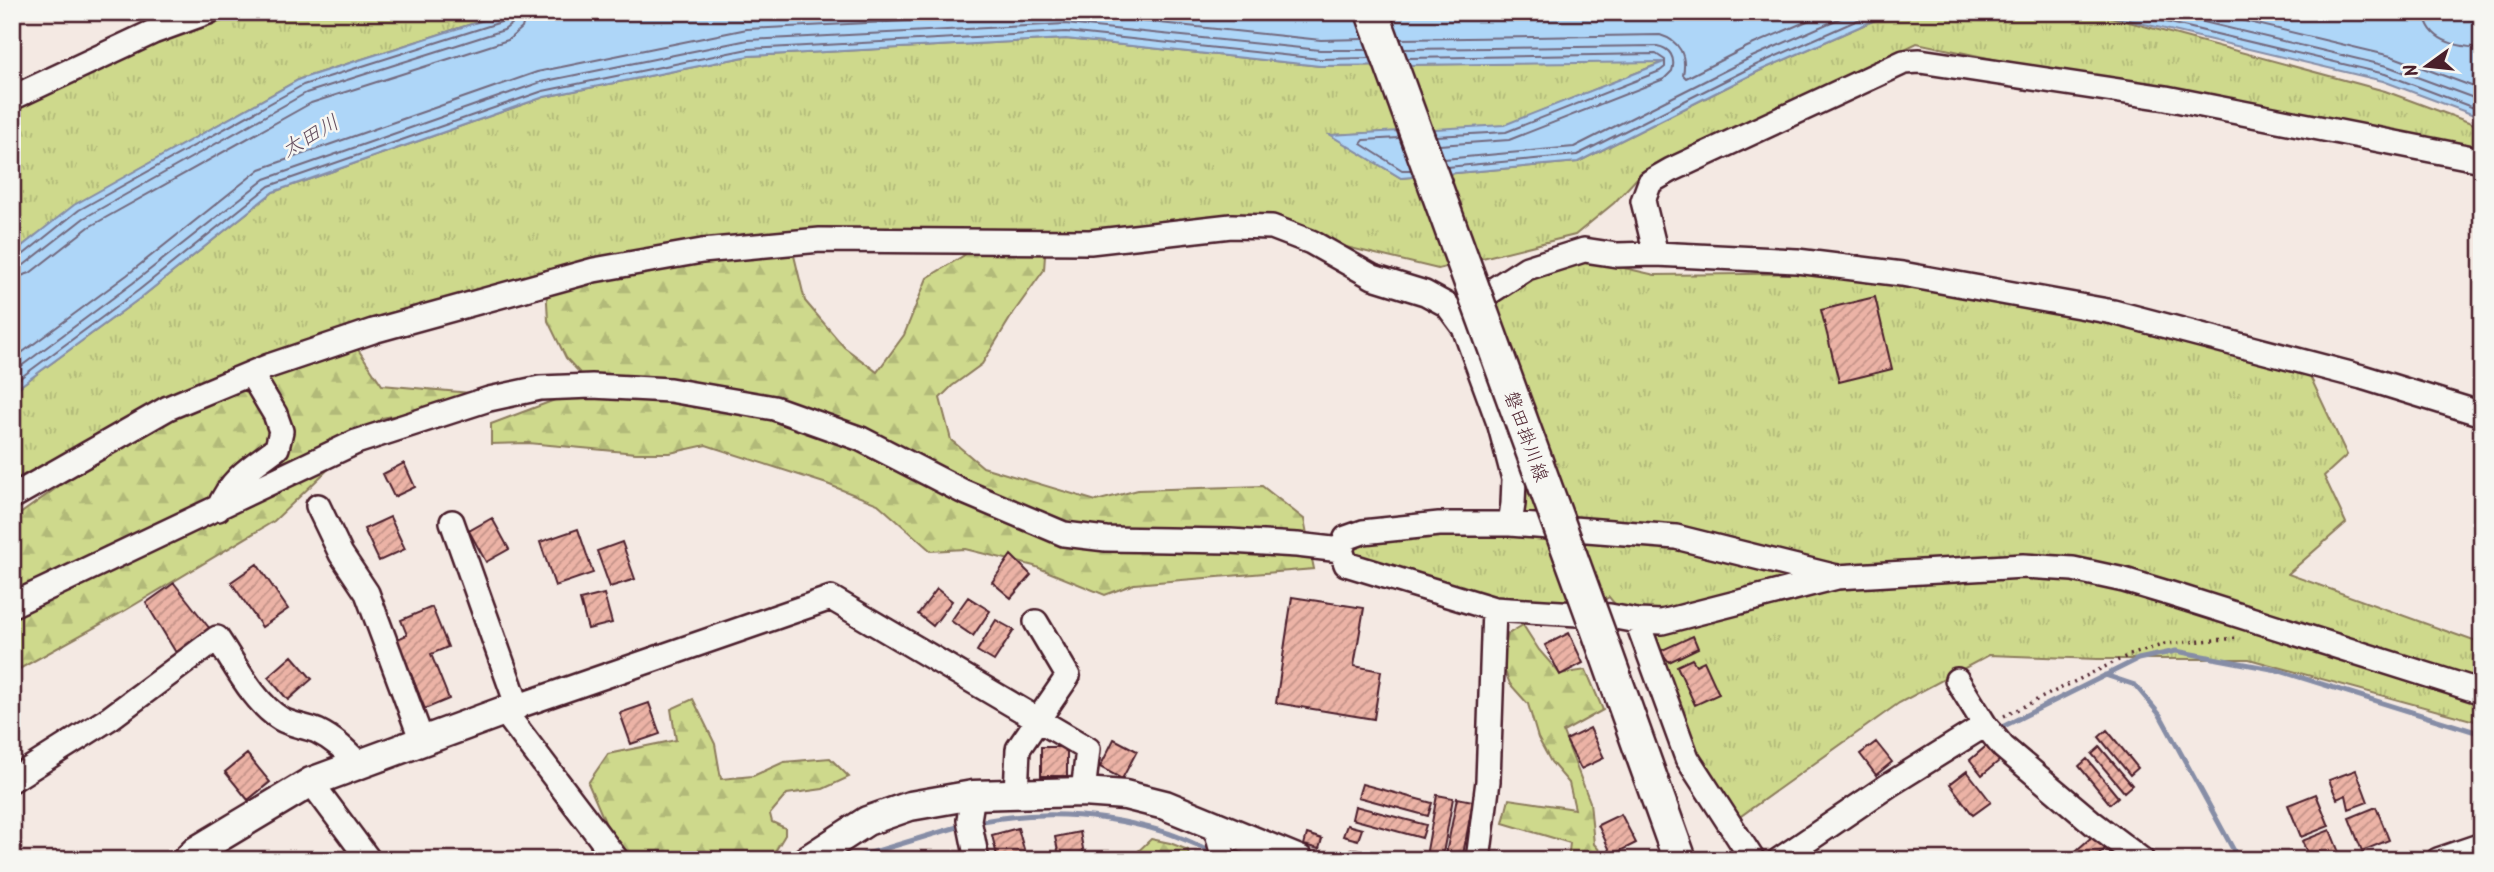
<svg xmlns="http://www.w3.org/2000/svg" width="2494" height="872" viewBox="0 0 2494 872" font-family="Kalam,'Klee One',sans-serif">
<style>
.grass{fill:url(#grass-tufts);stroke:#8c7c5c;stroke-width:2}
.forest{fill:url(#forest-firs);stroke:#8c7c5c;stroke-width:2}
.water{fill:#aed6f8;stroke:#868da6;stroke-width:2}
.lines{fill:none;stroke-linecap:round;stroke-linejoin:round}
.shore{stroke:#72687d;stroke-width:2}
.stream{stroke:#868da6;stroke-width:5}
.building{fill:url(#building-hatch);stroke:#4a1f2b;stroke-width:2}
.minor-casing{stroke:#4a1f2b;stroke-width:28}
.tertiary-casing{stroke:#4a1f2b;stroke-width:33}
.secondary-casing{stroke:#4a1f2b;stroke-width:37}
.path{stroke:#4a1f2b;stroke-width:3.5;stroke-dasharray:2 5;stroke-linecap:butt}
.minor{stroke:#f6f6f2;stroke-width:23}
.tertiary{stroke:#f6f6f2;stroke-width:28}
.secondary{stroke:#f6f6f2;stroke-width:32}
.secondary-bridge-casing{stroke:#4a1f2b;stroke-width:37;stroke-linecap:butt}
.secondary-bridge{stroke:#f6f6f2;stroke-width:32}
.labels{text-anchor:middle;stroke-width:5;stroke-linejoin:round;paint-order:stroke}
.street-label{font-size:19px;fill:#4a1f2b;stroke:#f6f6f2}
.water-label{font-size:21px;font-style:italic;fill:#634d5e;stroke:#f6f6f2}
</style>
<defs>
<pattern id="grass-tufts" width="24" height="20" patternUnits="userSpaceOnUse" patternTransform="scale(1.75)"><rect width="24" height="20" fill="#ced98c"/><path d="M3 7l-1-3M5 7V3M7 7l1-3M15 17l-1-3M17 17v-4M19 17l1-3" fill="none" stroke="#b2ba79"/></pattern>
<pattern id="forest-firs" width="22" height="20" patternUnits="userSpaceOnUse" patternTransform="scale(1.75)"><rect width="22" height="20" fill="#ced98c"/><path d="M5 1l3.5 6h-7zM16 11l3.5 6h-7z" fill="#b2ba79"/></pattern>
<pattern id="building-hatch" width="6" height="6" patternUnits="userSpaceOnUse" patternTransform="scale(1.75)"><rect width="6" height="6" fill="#ecb3a6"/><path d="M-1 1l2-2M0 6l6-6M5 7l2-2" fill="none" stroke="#c19187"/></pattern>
</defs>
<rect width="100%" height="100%" fill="#f4e9e3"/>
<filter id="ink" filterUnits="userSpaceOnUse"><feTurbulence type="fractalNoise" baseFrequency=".0143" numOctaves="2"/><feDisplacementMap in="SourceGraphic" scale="14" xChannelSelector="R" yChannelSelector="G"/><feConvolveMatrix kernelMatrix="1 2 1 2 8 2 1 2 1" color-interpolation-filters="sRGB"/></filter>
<g filter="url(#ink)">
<path class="grass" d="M251,12H509L300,79L75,205L12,254V103L75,68Z
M1893,12H2092L2385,91L2482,127V162L1917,43L1638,177L1614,203L1575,235L1438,269L1263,227L665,257L223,371L12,481V392L143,296L273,192L544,97L749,56L1066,39L1320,66L1666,61L1504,126L1331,135L1401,178L1578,162L1759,71Z
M1567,255L1655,275L1834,273L2004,292L2303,361L2347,455L2324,476L2346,523L2288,574L2482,644V723L2249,659H2097L1989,655L1899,703L1738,818L1680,741L1644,639L1609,597L1565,626L1447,595L1346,564V538L1510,524L1492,290Z"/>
<path class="forest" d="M1022,241H1046L1044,270L1014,312L982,364L952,386L940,398L951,440L983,467L1096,501L1138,490L1262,486L1304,519L1314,569L1134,584L1105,595L1034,566L965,549L931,551L878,504L827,484L706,445L670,453H636L528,443L491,444V424L592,386L566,358L548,321L546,283L791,243L805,301L844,347L877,372L904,335L927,278L968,253Z
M351,339L382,385L504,396L382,418L274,521L121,613L12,673L13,519L168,408Z
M1523,625L1539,650L1560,674L1586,670L1603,710L1563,732L1590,802L1594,844L1608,860H1568L1570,843L1503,823L1509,799L1575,809L1569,783L1551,762L1538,738L1528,704L1510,684L1501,661L1508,634Z
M693,699L715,744L721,779L753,776L784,762L830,758L849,777L823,789L787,794L770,814L772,822L785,828V835L770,860H631L608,829L588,783L608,754L676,740L671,709Z
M1151,839L1170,843L1188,850L1189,860H1129Z"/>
<path class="water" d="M509,12H1893L1759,71L1578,162L1401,178L1330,135L1504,125L1664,62L1320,66L1066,39L749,56L544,97L273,192L143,296L12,392V254L74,205L300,79Z
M2094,12H2437L2482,22V118L2383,81Z"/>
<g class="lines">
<path class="shore" d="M2124,12L2385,74L2482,111
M2162,12L2387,66L2482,101
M2207,12L2391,56L2482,90
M2425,12C2426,41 2458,47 2482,48
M1400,39L1660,35C1680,41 1687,56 1683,75L1686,78L1747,47L1828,12
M1404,49L1657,46C1670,48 1676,58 1672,71L1664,79L1509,140L1439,145
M1407,58L1656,54L1665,60V67L1660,71L1506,132L1436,136
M1399,138L1364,140L1361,144L1402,170H1411
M1444,159L1574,147L1752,57L1854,12
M1447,167L1577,155L1756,65L1876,12
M12,259L19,258L79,210L303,85L501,22L505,18L506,12
M12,268L24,265L84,218L306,93L504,30L513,23L515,12
M12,279L30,273L89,227L311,103L508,40L522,28L526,12
M12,360L127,275L260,169L537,72L747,29L1065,13L1321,40L1363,39
M12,373L133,283L265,179L541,82L748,40L1065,24L1320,50H1367
M12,384L139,290L269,186L543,91L748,49L1066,32L1320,59L1370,58"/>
<path class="stream" d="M2105,675L2135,685L2160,715L2239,860
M1998,729L2138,659L2176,651L2277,670L2482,734
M974,823C1038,809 1099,813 1161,831C1180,836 1198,846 1216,853
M847,860L964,825"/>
</g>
<path class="building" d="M1875,297L1892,369L1839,382L1821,310Z
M404,463L415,487L394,497L383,474Z
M390,517L405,549L379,561L364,529Z
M492,518L509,549L486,562L469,531Z
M578,529L593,573L555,586L540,542Z
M622,542L635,579L610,587L597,551Z
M1011,555L1031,575L1011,598L992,582Z
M257,564L288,609L262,627L231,582Z
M174,583L210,629L178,656L146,603Z
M937,589L952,601L933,626L918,614Z
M604,594L612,623L588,629L580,600Z
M968,597L990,611L973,636L951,621Z
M1292,597L1364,608L1354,666L1381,671L1374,719L1276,703Z
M432,607L448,647L431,654L449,699L425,709L397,639L407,635L401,620Z
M996,620L1014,630L994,661L977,651Z
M1569,633L1583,663L1560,675L1545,645Z
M1693,636L1698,648L1669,662L1660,651Z
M292,656L312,679L288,700L268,677Z
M1692,659L1696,665L1704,661L1719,694L1695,705L1677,666Z
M649,703L660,734L631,744L620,713Z
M1590,728L1604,758L1581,769L1566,740Z
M2107,730L2138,768L2130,775L2099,737Z
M1114,739L1137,751L1122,779L1100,767Z
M1876,742L1892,762L1876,775L1860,754Z
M1991,742L2004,757L1982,775L1970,760Z
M1041,747H1067V776H1041Z
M2100,747L2132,785L2124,792L2092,754Z
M247,754L270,782L248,800L225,772Z
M2087,759L2118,797L2110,804L2079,766Z
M2356,770L2368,802L2349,809L2346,795L2337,799L2329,780Z
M1967,771L1991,802L1973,815L1950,784Z
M1362,784L1432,803L1428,816L1358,797Z
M2316,794L2329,826L2301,837L2288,805Z
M1437,795L1453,798L1442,859L1426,856Z
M1457,798L1473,801L1462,860H1450L1445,859Z
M1355,806L1426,825L1422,838L1352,819Z
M2376,807L2389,840L2362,851L2349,818Z
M1621,814L1636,843L1612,855L1598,825Z
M1347,825L1362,829L1358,840L1343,836Z
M1018,828L1027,860H998L992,835Z
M2330,830L2342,860H2310L2302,841Z
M1080,832L1085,860H1060L1055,837Z
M1307,834L1322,839L1319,849L1304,845Z
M2094,835L2105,849L2093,860H2075L2071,855Z
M1352,849L1367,853L1365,860H1349Z"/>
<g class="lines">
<g class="minor-casing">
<path id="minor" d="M12,98L153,32L208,12
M1656,254L1643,201L1650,182L1671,170L1904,62L1920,61L2166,98L2482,160
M1465,308L1527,268L1584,250L1617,255L1656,254L1797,261L1902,274L2113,312L2362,377L2482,414
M12,497L168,408L269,366L373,331L594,270L702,251L820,240L1090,242L1231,226L1272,227L1311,242L1373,277L1425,293L1447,305L1464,328L1500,426L1514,479L1513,504L1510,524
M318,506L341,554L367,593L422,741
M218,509C231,478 251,467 277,448L281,431L275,414L251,374
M452,522L518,707
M1837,577L1676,537L1510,524H1439L1363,532L1346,538L1341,550L1346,564L1494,609L1610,616L1637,621L1662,622L1837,577L2023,566L2073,569L2124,580L2171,594L2482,692
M12,605L356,442L489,399L540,388L592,386L670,390L774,408L861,439L962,491L1064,534L1106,539L1230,541L1297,545L1341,550
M1637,621L1687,758L1753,860
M1957,680L1985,725L2003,747L2093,823L2142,860
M12,780L110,718L217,638C235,664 253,702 281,719C291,725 305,726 317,731C334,739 346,751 359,764
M311,782L369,860
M1016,794L1018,749L1068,676L1036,622
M973,795L969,820L977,860
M1215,825L1224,860
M617,860L504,711L831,598L1088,749L1083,792
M1478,860L1488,781L1494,609
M1779,860L1889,785L1985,725
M2438,860L2482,845"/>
</g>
<g class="tertiary-casing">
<path id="tertiary" d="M187,860L196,851L311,782L504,711
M807,860L867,821L910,806L973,795L1083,792L1125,795L1165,805L1299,860"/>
</g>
<g class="secondary-casing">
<path id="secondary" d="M1602,642L1680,860"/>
</g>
<path class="path" d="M2004,716L2127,656L2165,644L2239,638"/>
<use href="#minor" class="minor"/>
<use href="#tertiary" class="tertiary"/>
<use href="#secondary" class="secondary"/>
<g class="secondary-bridge-casing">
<path id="secondary-bridge" d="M1372,12L1602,642"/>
</g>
<use href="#secondary-bridge" class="secondary-bridge"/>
</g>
</g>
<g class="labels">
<g class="street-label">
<text transform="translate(1527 436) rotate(70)" y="7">磐田掛川線</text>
</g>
<g class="water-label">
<text transform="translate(310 136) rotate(-30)" y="7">太田川</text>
</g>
</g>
<rect width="2494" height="872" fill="none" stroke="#f6f6f2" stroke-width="42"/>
<rect x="21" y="21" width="2452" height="830" fill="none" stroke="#4a1f2b" stroke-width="2.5" filter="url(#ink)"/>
<g transform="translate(2427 66) rotate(255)" stroke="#f6f6f2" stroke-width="5" paint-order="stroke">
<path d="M0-5L12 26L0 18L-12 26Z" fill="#4a1f2b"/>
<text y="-10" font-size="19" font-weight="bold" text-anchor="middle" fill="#4a1f2b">N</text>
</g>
</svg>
